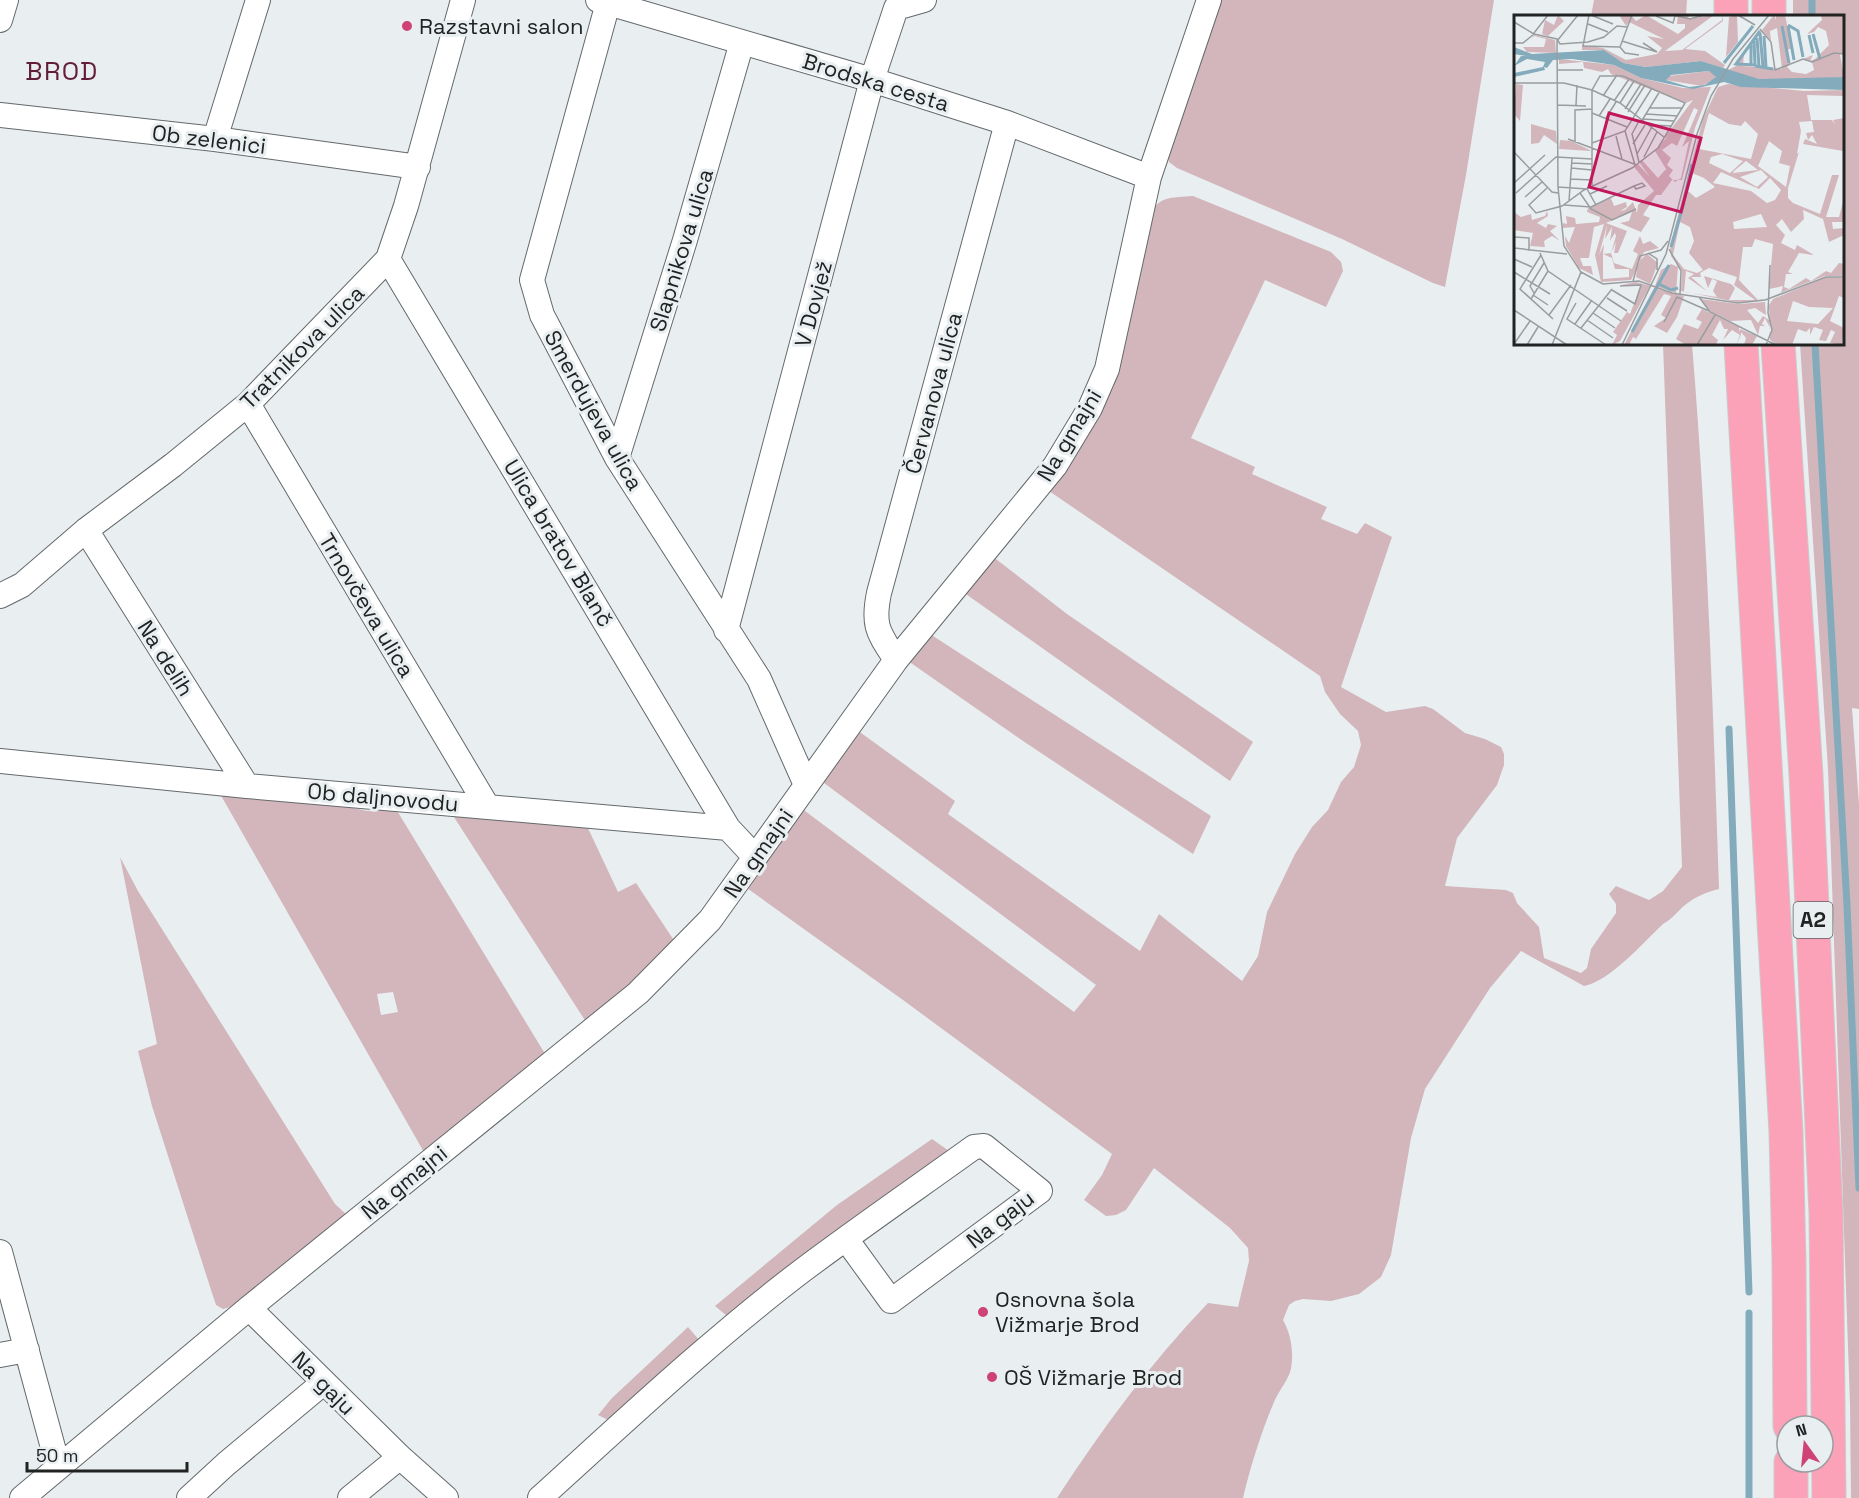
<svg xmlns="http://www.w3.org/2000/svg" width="1859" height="1498" viewBox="0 0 1859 1498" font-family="'Space Grotesk',sans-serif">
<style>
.green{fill:#d2b6bc;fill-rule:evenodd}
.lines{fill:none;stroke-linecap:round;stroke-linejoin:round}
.stream{stroke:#83abbb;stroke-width:7}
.minor-casing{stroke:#64696b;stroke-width:26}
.highway-casing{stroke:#cacaca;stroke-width:35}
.minor{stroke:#fff;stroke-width:24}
.highway{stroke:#fba2b9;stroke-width:33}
.poi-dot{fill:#ce4274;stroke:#e9eff1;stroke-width:2}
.labels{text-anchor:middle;stroke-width:6;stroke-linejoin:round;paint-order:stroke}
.shield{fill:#e9eff1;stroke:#5d6061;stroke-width:1.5}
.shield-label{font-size:21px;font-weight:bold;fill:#212323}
.poi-label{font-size:22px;fill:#212323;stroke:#e9eff1;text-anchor:start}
.street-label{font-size:22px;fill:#212323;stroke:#e9eff1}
.quarter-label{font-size:26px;letter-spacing:1.5px;fill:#621e36;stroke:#e9eff1}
.inset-river{fill:none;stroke:#83abbb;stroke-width:3}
.inset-road{fill:none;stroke:#999d9f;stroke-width:1.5}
.view{fill:#c2185b;fill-opacity:0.15;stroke:#c2185b;stroke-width:3}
.inset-edge{fill:none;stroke:#212323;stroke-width:3}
</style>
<rect width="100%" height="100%" fill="#e9eff1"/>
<path class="green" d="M1217,0H1494L1466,175L1445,287L1433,283L1342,239L1177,168L1169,162L1167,153Z
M1594,0H1687L1686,16H1591Z
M1793,0H1859V709L1852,708L1859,804V1498H1851L1850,1405L1828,769L1800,344H1842V16H1793Z
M1193,196L1331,252L1341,262L1343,271L1326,307L1265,280L1191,438L1255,467L1252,474L1327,507L1321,519L1357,534L1365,523L1392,537L1341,687L1386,712L1425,706L1433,709L1465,733L1485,739L1501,747L1504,754V765L1497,785L1457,838L1445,886L1506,890L1513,893L1517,903L1539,927L1544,958L1581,973L1587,968L1591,949L1616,913V904L1609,894L1616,886L1649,900L1663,891L1682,867L1663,344H1692C1707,525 1713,707 1719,889C1706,892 1695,897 1685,905C1677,912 1672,919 1663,924C1643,943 1610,981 1584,986L1521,951L1490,988L1425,1089L1411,1138L1391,1255L1381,1277L1359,1294L1331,1301L1303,1299L1295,1301L1289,1305L1283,1320C1291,1334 1294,1352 1291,1369C1288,1381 1279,1390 1274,1402C1261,1433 1251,1465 1243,1498H1057C1102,1429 1151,1362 1208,1303L1238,1307L1249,1261L1248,1248L1230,1228L1154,1168L1126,1210L1116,1215L1106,1216L1084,1200L1102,1175L1112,1154L903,1000L744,886L801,808L1074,1012L1096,985L820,780L857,730L955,801L948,814L1140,951L1159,914L1242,981L1258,956L1267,912L1295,854L1312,827L1328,810L1341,782L1354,767L1361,745L1358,731L1340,714L1325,692L1320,676L1049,491L1064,470L1113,388L1148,219C1157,195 1171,198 1193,196Z
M992,556L1067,614L1253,742L1230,781L963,592Z
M930,634L1211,816L1193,854L1026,743L908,661Z
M219,792L321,801L367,811L396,809L547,1057L425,1154ZM393,992L398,1012L381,1015L377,994Z
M452,814L586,824L618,892L636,883L675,942L588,1025Z
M120,857L138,891L335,1204L347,1215L230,1307L223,1309L216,1305L212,1293L152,1106L138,1051L157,1044Z
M932,1139L952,1153L727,1316L715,1306L837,1205Z
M688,1327L700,1341L618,1414L608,1420L598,1415L612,1398Z"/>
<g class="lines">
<path class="stream" d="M1812,16V0
M1815,344L1847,905L1859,1188
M1729,729L1749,1292
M1749,1498V1313"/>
<g class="minor-casing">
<path id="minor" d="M598,0L872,80L1007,123L1149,177
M608,3L532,280L542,315L617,458L759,679L806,785
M0,20L6,0
M0,115L215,139L418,167
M215,139L258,0
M388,259L728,828L755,857
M248,404L487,806
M617,458L685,240L742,42
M86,530L247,786
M0,596L22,585L86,530L173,465L248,404L388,259L406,206L463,0
M726,630L872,80L896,8L924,0
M896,660C879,633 872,627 879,593L1007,123
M0,761L247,786L728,828
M0,1252L58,1466
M249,1308L400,1457L446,1498
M0,1355L27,1350
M22,1498L249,1308L638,993L710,920L896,660L1055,466L1090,408L1107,369L1149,177L1209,0
M189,1498L226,1464L323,1383
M350,1498L400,1457
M540,1498C626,1420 711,1340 803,1270C859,1228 917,1188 974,1147L984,1146L1040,1191L891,1301L846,1239"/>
</g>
<g class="highway-casing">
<path id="highway" d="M1731,0V16
M1769,0V16
M1741,344L1786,1132L1789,1262L1790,1426
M1778,344L1806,775L1826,1214L1829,1498
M1791,1462V1498"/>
</g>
<use href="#minor" class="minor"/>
<use href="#highway" class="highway"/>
</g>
<g class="poi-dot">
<circle cx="407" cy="26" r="6"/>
<circle cx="983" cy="1312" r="6"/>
<circle cx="992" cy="1377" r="6"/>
</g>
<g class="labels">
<rect class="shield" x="1793.5" y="902" width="39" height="36" rx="4.5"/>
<g class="shield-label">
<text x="1813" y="927">A2</text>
</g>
<g class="poi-label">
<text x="419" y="34">Razstavni salon</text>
<text x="995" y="1307">Osnovna šola<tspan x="995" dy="25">Vižmarje Brod</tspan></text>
<text x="1004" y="1385">OŠ Vižmarje Brod</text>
</g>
<g class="street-label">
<text transform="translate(876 82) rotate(17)" y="8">Brodska cesta</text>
<text transform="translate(209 139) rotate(7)" y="8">Ob zelenici</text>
<text transform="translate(681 250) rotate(-73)" y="8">Slapnikova ulica</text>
<text transform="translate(813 304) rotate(-75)" y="8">V Dovjež</text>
<text transform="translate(302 347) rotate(-45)" y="8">Tratnikova ulica</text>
<text transform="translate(933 393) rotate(-75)" y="8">Červanova ulica</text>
<text transform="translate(594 410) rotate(61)" y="8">Smerdujeva ulica</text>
<text transform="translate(1069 435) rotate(-59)" y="8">Na gmajni</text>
<text transform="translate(559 543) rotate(59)" y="8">Ulica bratov Blanč</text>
<text transform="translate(367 605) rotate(59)" y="8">Trnovčeva ulica</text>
<text transform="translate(166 658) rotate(58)" y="8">Na delih</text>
<text transform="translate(383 797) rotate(5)" y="8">Ob daljnovodu</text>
<text transform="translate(758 853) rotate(-55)" y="8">Na gmajni</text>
<text transform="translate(404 1182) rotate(-39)" y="8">Na gmajni</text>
<text transform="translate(1000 1219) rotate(-38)" y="8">Na gaju</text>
<text transform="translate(324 1383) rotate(45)" y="8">Na gaju</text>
</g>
<g class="quarter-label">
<text x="62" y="80">BROD</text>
</g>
</g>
<g transform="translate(1514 15)">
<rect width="330" height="330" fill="#e9eff1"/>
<path d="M44,0L50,6L34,21L28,19L31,5L40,10ZM105,0H117L122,6L132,0L164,19L171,13V9H163L164,0H175L174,4L200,0L151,36L168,35L208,5L209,0V6L171,34L191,36L211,50L209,53L187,46L133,52L108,48L90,35H68V30L89,33L112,45L143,39L148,33L133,21L150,24L115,7L112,11ZM223,0L224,27L212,42L215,2ZM260,0L262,5V0H271L278,33L273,35L276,49L273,52L278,57L292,59L300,55L298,47L289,44L299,40L296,46L301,44L315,30L312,16L304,12L300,17L293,19L308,5L307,0H330V38L326,39L330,62L263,66L228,62L214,55L222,51L230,38L229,51L268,54L263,13L256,16L257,26L248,15ZM20,20L41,25L42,38L13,37L9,32H30L32,24L20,21L17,25ZM45,44L100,50L127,63L169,73L197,72L181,113L168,165H158L147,180H142L129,200L136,203L127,217L106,208L115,206L118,197L92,208L113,216L104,238H100L102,227L97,238L100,248L118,254L124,239L119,236L126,221L129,229L136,226L145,233L130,237L117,265L87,267L81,240L90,209L80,212L75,243H66L69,251H77L79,260L65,253L52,231L51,221L55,228L61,212L48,213L49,208L53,209L52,201L61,203L62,209L85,207L86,202L73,197L74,193L97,183L100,191L112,187L113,192L106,196L111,195L119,187L123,198L124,190L140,176L120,152L124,149L136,162L125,147L128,145L144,163L152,154L141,136L152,123L155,125L151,122L179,85L172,88L97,59L94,54L88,57L70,53L69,47L45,49ZM180,93L184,95L168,132L175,126L167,163L161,167L155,161L159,155L153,150L157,143L148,135L158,128L163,131ZM93,210L91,224L98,212L96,226L101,218L102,221L97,238L89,239L90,229L85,240ZM89,239L98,243L101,254H115V262L89,264ZM195,56L201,58L202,64L188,71L152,65L155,61ZM2,69L9,70L6,106L0,99ZM214,69L290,76L330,75V81L293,80L297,105H318L321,110L319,105L330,103L329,136L289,129L291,124L303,129L298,120L294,125L292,118L300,117L298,106L285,107L287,116L283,139L285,137L274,173V183L279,188L306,199L318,160H325L312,202H325L330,183V207H318L319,214L330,213V220L315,227L309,204L289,195L290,204L277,217L268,204L262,210L271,220L267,228L281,235L283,230L300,240L285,238L274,257L279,259H272L270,272L275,274L292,263L297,266L312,256L317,258L325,248L330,249V261H311L255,282L267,278L269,271L255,274L259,229L241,224L238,232H229L225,265L244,285L253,283L239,287H222L167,276L168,256L157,241L156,231L189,104L204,72ZM195,98L215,109L227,111L231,106L244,119L237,144L185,134ZM255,126L268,136L265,148L276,151L272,172L244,151ZM208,139L229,146L216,158L195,148L197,142ZM232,146L244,155L219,158L220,156ZM247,155L254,162L243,172L226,162ZM207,157L245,174L256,163L267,175L261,185L253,188L237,176L199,168ZM178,158L190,163L201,172L182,183L174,176ZM247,199L253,212L220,214L219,207ZM166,207L176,212L180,226L175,238L189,255L183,258L170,254L159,240ZM195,253L223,262L220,270L241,285H215L221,273L217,269L190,261L194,273L198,264L203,266L199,276L203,282L170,277L172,256L180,259L174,263L194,277L177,262H187L186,258ZM17,109L42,116L43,129L30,120L25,128L17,129ZM46,125L57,126L78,136L45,134ZM33,196L34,201L23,208L32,213L34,209L43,211L36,216L46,226L38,221L30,226L31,232L16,231L19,218L0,215V197L7,202L17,199L18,205L31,201ZM133,239L144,248L136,269L122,262L124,247ZM157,249L164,252L162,278L141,271L147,255ZM312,262L330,263V283L325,281L316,306L330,313L328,330L316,328L321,317L317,315L312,326L305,325L309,315L300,312L296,320V313L292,317L284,314L278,330H263L256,325L255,290L259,284ZM279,286L295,292L319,293L304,309L273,306ZM122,267L136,271L106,326L98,330L103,320L99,317L113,297L116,299L127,270H107ZM140,273L170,281L163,302L153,318L140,311L152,303L147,300L157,281L150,279L122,324L119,322L115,330H110ZM186,284L225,289L251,287L252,300L241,293L233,295L244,308L249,301L255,305L258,315L255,323L256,313L251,303L248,309L251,311H246L244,320L237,305L216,306L197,297ZM188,294L225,312V317L226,314L243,321L238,330H230L232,323L227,317V320L222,330L226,320L218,315L209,325L214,314H210L206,305L198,320L204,325L202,330H172L162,324L170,309L184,314L188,307L182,304Z" fill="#d2b6bc" fill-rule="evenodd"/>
<path d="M0,32L18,39L90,35L109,48L132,52L187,46L245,64L330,62V75L227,72L210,67L179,74L127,63L100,50L58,44L39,45L33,53L30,52L31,55L0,62V58L29,52L31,47L13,44L0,51L7,41H12L0,39ZM195,56L202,62L191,70L175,72L152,65L157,60Z" fill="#83abbb" fill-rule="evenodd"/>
<path class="inset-river" d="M274,10L284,16L289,42M268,11L275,48M274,11L280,45M246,18L249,52M299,19L306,44M295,20L299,38M250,21L252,52M243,23L245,52M240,26L241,50L222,49L246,16M237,30V50M210,48L239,11M241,51L259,54M170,186L178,149M157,232L170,188M143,268L157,275L164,273M118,317L155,250"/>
<path class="inset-road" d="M75,0L69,31L106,32M77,0L99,9M118,0L106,32L111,38L125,40M159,0L176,4L190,0M224,0L241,10M142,1L159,8L161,1M0,7L20,19M74,9L94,17M246,14L257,27L261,55L289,44L298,47L320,38L330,39M20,18L34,0M20,19L43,24L46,29L74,27L90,22L103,11L113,12M108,26L143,37L129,28M0,28H9L20,19M44,55H69M0,68H50L78,75L106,88L150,122M89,81L103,60M100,86L115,64M106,88L120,66M44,90L72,91M62,90L63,70M136,93H169M111,94L127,69M114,97L131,70M78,98L113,112M132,99L164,101M85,101L96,84M92,103L102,87M129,104L160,106M127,107L146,76M111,116L121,150M102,121L108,144M54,124L120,149M61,127V95L78,94M78,128L111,116L138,73M119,129L131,110M0,137L38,177L44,178M123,139L139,110L157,111M130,142L143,117M125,147L118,119L125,106M58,148L78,149M57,153L78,155M56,164L78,165M0,168L31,140M44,172L73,174L82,190M33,173L15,190L22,198L48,191L70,175L118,153L144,133L171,88L109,61H86L78,75V171M2,178L42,142L78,144M66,178L77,194L98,205L122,194M76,179L93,171M11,182L28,167M55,186L58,143M50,190L77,192L118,172L120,171L128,168L131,171L122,174L120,171M0,222L15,223V236M0,233L53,239M155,234L167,256L166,279M26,238L34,256L107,306M134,238L143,244V255M27,240L6,274L39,304M0,244L18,252M0,257L36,279M67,257L89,269L125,266L158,278L224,288L251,285L312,262H330M119,266L126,241L147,235L154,226M98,275L121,289L127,270L106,271M20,278L16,271L30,248M19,280L34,290M185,282L196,297L262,330M93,283L113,296M17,284L34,256M62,288L53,304L92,330M0,295L53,330M79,298L101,313M35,300L57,270M73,305L99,323M150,307L163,282L195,296M61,309L78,285M67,313L98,274M0,329L16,306M13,330L24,312M38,330L67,257L50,231L44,172L43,26L64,0M108,330L152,239L183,119L197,81L219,44L255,0M183,330L201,300M252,330L258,315L254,298L256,250"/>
<path class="view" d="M95,98L187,123L167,197L75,172Z"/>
<rect width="330" height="330" class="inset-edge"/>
</g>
<g transform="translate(1805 1444) rotate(345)"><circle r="28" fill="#e9eff1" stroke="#999d9f" stroke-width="1.5"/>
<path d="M0-4.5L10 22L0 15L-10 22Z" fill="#ce4274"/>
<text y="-9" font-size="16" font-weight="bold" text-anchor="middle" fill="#212323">N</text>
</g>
<path d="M27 1462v9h160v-9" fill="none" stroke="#212323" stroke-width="3"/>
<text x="36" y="1462" font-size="18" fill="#212323" stroke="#e9eff1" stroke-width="4.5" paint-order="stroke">50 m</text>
</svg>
